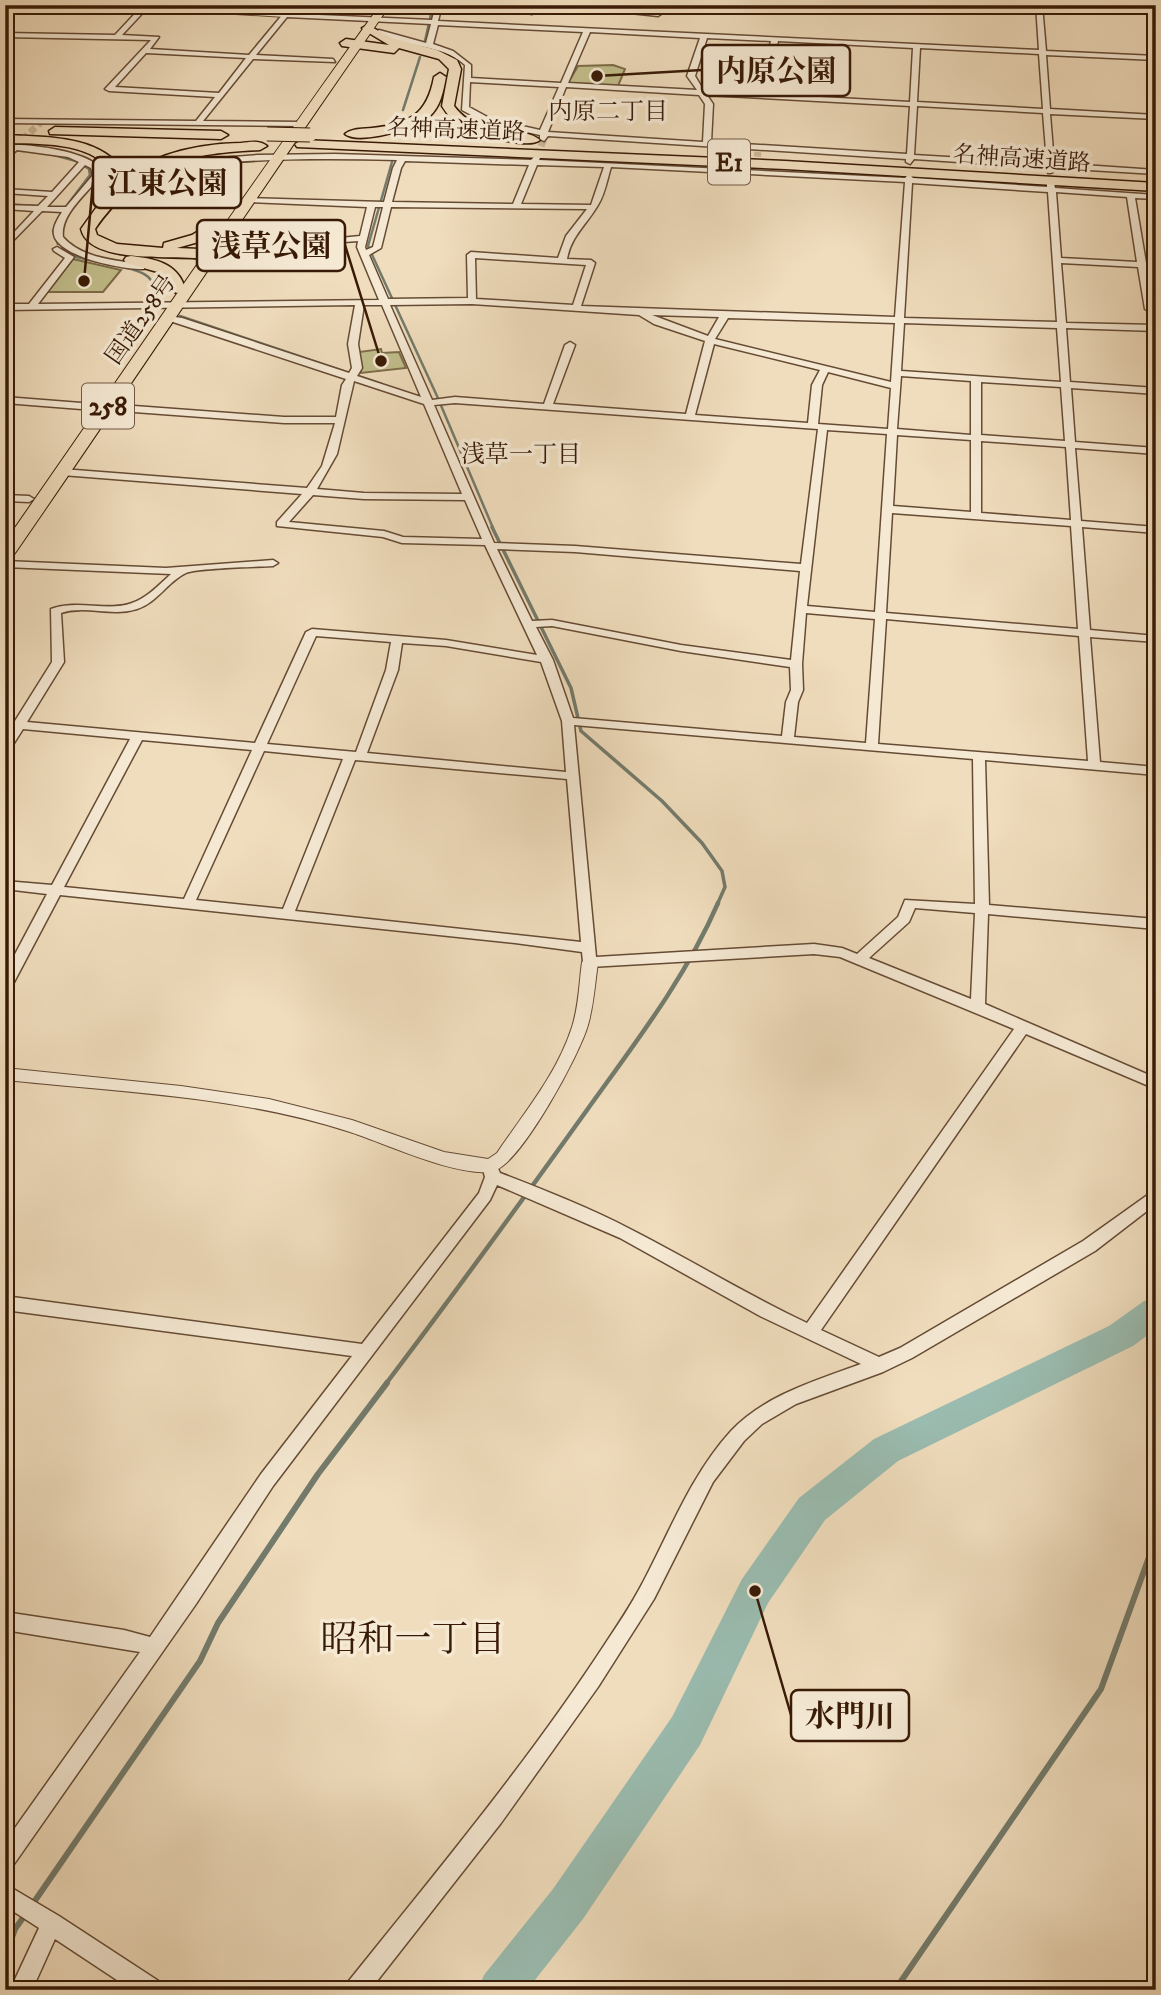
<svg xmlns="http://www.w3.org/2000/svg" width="1161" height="1995" viewBox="0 0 1161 1995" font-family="'IM FELL DW Pica','Noto Serif JP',serif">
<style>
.green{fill:#c2bf8c;stroke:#7d6c49;stroke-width:2}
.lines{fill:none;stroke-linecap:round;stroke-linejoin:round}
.stream-far3{stroke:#737b6c;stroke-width:2.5}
.stream-far2{stroke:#737b6c;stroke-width:3.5}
.stream-far1{stroke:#737b6c;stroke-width:4.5}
.stream{stroke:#737b6c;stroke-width:6}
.river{fill:#9abcb0;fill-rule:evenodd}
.minor-tunnel{stroke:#cbb698;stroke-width:7;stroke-dasharray:7 3.5;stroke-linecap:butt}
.minor-casing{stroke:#664b34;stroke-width:3}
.tertiary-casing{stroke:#664b34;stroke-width:2}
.trunk-casing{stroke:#381a06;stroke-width:2}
.motorway-casing{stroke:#381a06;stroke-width:3}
.minor{fill:#f5e9d4;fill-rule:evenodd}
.tertiary{fill:#f5e9d4;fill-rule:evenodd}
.trunk{fill:#f0ddbd;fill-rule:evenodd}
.motorway{fill:#f0ddbd;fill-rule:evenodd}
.motorway-bridge-casing{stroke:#381a06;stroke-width:15;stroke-linecap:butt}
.motorway-bridge{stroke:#f0ddbd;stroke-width:13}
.labels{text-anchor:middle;stroke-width:7;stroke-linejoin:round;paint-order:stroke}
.far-street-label{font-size:23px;fill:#381a06;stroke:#f5e9d4}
.far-neighbourhood-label{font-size:24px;fill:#381a06;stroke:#f5e9d4}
.shield{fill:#f5e9d4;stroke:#715844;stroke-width:2}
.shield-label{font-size:26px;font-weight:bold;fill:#381a06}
.near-neighbourhood-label{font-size:37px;fill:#381a06;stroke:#f5e9d4}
.leader{fill:none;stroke:#381a06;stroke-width:2.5}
.callout-dot{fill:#381a06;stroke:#f5e9d4;stroke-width:2.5}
.callout{fill:#f5e9d4;stroke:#381a06;stroke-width:2.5}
.callout-label{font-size:30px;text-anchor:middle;font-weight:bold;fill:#381a06}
</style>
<rect width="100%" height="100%" fill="#f0ddbd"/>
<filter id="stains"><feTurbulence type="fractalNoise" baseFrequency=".00286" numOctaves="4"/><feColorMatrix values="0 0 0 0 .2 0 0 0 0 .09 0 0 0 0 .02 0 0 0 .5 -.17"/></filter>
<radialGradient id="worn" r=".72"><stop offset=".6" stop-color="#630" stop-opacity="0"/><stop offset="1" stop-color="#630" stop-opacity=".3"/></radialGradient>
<path class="green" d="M613,65L625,69L618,86L568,83L578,66Z
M73,259L121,270L103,292H47Z
M381,349L382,353L399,352L406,368L361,373L359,352Z"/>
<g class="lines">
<path class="stream-far3" d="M425,41L433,5
M403,110L420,57
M5,150L24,151
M50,154L76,161L89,169L90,175L65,208H62
M392,162L368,246L437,396L493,528
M5,204L36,206
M58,244L53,231L63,211
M64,249L76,257L108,264
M124,267C145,272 156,277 157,300
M180,316L382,384"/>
<path class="stream-far2" d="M492,527L571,688L581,731L662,801L702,843L722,871L725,887L717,905"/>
<path class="stream-far1" d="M385,1385C454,1294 521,1202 587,1110C635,1043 685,979 718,903"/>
<path class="stream" d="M32,1905L200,1661L218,1623L318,1474L387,1383
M5,1957L15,1929L25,1915
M895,1990L1101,1689L1156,1538"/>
<path class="river" d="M1156,1298V1329L1133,1346L898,1461L825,1520L768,1603L700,1745L583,1919L527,1990H478L484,1975L553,1889L672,1717L742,1579L799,1498L874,1439L1109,1326L1144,1301Z"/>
<path class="minor-tunnel" d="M15,147L42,121
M537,156L544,139
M756,167L758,152"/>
<g class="minor-casing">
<path id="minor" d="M5,5H11L5,9Z
M143,5H150L122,35L159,37L150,49L249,55L283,14L293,13L263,5H275L297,11L296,14L432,20L436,5H442L438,21L1039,50L1036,5H1042L1046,51L1156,56V60L1046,55L1050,109L1156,115V119L1050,114L1054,163L1156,170V174L1055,168V171L1051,173H1048L1047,168L914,159L910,164L906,162V159L548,136L544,141L540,139V135L486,123L462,110L465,65C440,42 403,49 376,32L379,30L426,43L431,24L287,17L256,55L333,59L335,62L253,59L203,121L300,122H303V126L5,123V119L196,121L215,97L109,91L105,89L151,40L5,37V33L115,35ZM438,25L583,32L561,83L471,78V65L453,51L433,44ZM590,32L700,38L687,76L697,90L568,83ZM707,38L771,41L759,94L704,91L695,76ZM778,41L913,48L910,102L766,94ZM920,48L1039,54L1043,109L917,102ZM146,53L246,58L219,93L115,87ZM470,82L559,87L540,130L491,119L469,107ZM566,87L699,95L705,104L703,142L548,132ZM707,95L910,106L907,154L711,142L713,104ZM917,106L1043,113L1047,163L914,155Z
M480,5H498L535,12L532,14Z
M557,5H584L661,14L658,16Z
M12,145C34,144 83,152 97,165C99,167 100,172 101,175C87,194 60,214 63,237C82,259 117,260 144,265V269C124,270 65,258 55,238C51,229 57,220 62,212L42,211L5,249V242L34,211L5,209V205L38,206L48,196L5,193V189L52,192L79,162L68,157L17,150L5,160V153ZM85,165L91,168L93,175L66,207H47Z
M335,154L531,160L537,154L541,156L539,160L905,178L909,174L913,178L1047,187V184L1051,182H1054L1055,188L1156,195V199L1135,198L1146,263H1156V269L1147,268L1156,315L1145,309L1138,267L1061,263L1066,323L1156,325V331L1066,328L1070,382L1156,388V394L1071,388L1075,442L1156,448V454L1075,448L1081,521L1156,527V533L1082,527L1090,630L1156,636V642L1090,637L1100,762L1156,767V775L985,760L989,905L1156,919V929L988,914L985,1004L1156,1078V1089L1026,1034L821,1330L879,1357L900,1348L1083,1241L1156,1189V1204L1095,1251L912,1358L883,1372L796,1404L762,1424L744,1441L713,1482L654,1599L598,1687L501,1823L370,1990H345L348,1982C437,1871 529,1761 607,1641C619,1623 631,1605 641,1586C669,1534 690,1476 731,1431C765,1395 815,1381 861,1364L760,1316L620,1238L497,1185L490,1200L273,1486L196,1604L12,1867L5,1870V1842L140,1652L5,1630V1612L124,1630L150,1637L261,1474L352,1356L5,1310V1296L362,1344L479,1193L485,1177L482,1166L485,1162H495L500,1173C544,1190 590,1208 632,1230C691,1260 747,1295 807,1323L1014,1029L840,957L814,954L590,967L583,962L582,952L515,943L60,895L12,986L5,991V973L47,894L5,889V881L52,885L130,739L23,729L9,751L5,752V738L11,728H5V720L15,721L52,662L51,609C78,599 108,612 132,603C147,598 160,584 171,574L5,567V561L166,568L273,560L278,563L273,566C256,567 197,568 186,573C167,582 157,603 137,609C112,617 85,605 61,613L64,662L27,722L255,743L306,632L312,629L446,640L537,655L485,545L402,543L383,537L277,526V522L302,494L62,475L57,472L62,469L307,488L322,466L335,423H284L107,410L102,407L107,404L284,417H336L342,385L346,379L164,319L168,316L182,318L349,373L352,368L348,344L355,305L5,310V304H29L65,258L54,251L53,249L57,247L74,257L38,304L379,300L357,247L358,241L330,243L224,238L220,236L224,234L330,239L360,236L367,207L248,202L244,200L248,198L384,202L393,168L397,160C325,158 254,158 182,167L178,165L220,158L258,155ZM405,161L529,165L513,204L392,202L401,168ZM537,165L604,167L591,205L521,204ZM611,167L905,182L895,317L581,306L595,263L591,260L567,259C571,236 587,224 598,205C605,194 607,180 611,167ZM912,183L1048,192L1057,322L904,318ZM1056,192L1127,197L1137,262L1061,258ZM375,207H383L373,247L366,250L365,247ZM391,207L587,209L566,236L558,258L471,252L467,255L468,298L388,299L369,255L381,248ZM475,258L586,265L573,305L476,299ZM472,304L639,315L654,324L705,341L686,414L553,404L575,345L570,342L565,345L544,404L455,397L432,400L390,305ZM364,305H382L421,397L357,376L362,368L358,344ZM652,315L719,317L708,336ZM728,318L895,323L891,382L715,339ZM904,323L1057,328L1061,382L901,371ZM714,344L820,370L812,385L808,423L695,415ZM828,372L891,388L888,429L818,424L822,385ZM901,376L971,381V435L897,429ZM354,381L424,404L462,494L364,493L317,489L337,454ZM981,382L1061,387L1065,441L981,435ZM455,403L818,429L801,564L575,546L494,543L434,405ZM827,430L887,434L875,612L807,606ZM897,435L971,440V512L893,506ZM981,441L1066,447L1071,520L981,513ZM313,495L364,499L465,500L482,539L403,537L384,531L289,522ZM892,513L1071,526L1078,629L886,613ZM497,549L575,552L800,571L791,660L681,645L552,620L532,621ZM806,613L875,619L866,743L794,737L798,702L803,690L802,664ZM886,619L1079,636L1088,761L878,744ZM552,626L681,651L790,667L791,690L786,702L782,736L573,718L553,660L536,627ZM316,636L391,642L386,670L356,752L267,744ZM402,643L446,646L541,662L562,721L566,772L367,753L398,670ZM574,725L973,759L975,904L905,900L898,917L857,954L842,948L814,944L596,957ZM142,740L252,750L184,899L64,887ZM264,751L343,759L283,909L196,900ZM355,760L567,779L581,942L295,911ZM915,908L975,913L971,999L869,958L909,922Z
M5,397L94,404L99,407L94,410L5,403Z
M5,495L29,496L34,499L29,502L5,501Z
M5,1884L59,1916L160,1982L163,1990H132L55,1939L32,1990H10L39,1928L5,1906Z"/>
</g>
<g class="tertiary-casing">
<path id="tertiary" d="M88,5H138L289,15L285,17Z
M5,144L19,147L5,150Z
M590,957L598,962C595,983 594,1004 588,1025C580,1054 523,1159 496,1170C467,1182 382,1142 350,1132C240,1096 120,1092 5,1080V1068L181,1086L269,1099L352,1120L444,1152L488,1159L497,1153C524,1113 557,1074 572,1027C579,1005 579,984 582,962Z"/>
</g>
<g class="trunk-casing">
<path id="trunk" d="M380,5H390C262,188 138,375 11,559L5,560V542C130,363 252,182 380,5Z"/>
</g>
<g class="motorway-casing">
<path id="motorway" d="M368,25L391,38L437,50L457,60L461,69L454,106C479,140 519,123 540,140C528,150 474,134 461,126C452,121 447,114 442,106L449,69L439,59L399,48L394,53L342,46L340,43L346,39L389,45L364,30L362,28Z
M440,73L446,77C443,92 441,106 429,117C416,129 359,145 345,134C352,128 363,129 372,128C409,124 427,115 434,77Z
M55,127L221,131L228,135L221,139L50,134L49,131Z
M5,135C43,137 101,135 123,171L114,187C147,154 196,144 241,143C250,142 260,140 267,146L260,150C185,153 140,165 95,229L97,235L117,244L163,248L164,243L192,235L215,221H225V227L202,241L177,248L200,249L216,253L218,256L211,260C181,253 90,267 81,229L101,201L93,197L109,171C92,141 36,144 5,143Z
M302,140L785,161L1156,183V191L785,169L297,147L295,144Z
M131,256C154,259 177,262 185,288L177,293L172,291L161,273L126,263L124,260L126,257Z"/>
</g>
<use href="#minor" class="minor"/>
<use href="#tertiary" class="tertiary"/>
<use href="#trunk" class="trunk"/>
<use href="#motorway" class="motorway"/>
<g class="motorway-bridge-casing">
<path id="motorway-bridge" d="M267,134L310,135"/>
</g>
<use href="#motorway-bridge" class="motorway-bridge"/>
</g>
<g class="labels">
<g class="far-street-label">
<text transform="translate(456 129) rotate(2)" y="8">名神高速道路</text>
<text transform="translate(1022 158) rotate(4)" y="8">名神高速道路</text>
<text transform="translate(140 319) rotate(-55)" y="8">国道258号</text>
</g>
<g class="far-neighbourhood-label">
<text x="608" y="119">内原二丁目</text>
<text x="521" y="462">浅草一丁目</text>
</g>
<g class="shield">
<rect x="708" y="139.5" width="42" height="45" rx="5"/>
<rect x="82" y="383.5" width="52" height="45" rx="5"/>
</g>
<g class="shield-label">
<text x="729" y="171">E1</text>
<text x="108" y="415">258</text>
</g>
<g class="near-neighbourhood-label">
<text x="413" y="1651">昭和一丁目</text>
</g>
</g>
<path class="leader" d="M597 76L702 70M84 281L93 182M381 361L345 245M755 1591L791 1715"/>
<g class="callout-dot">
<circle cx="597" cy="76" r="7"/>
<circle cx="84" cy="281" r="7"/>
<circle cx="381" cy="361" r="7"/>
<circle cx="755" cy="1591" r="7"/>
</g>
<g class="callout">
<rect x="702" y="45" width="148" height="51" rx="7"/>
<rect x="93" y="157" width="148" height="51" rx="7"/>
<rect x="197" y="220" width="148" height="51" rx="7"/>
<rect x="791" y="1690" width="118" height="51" rx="7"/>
</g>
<g class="callout-label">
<text x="776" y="81">内原公園</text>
<text x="167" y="193">江東公園</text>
<text x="271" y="256">浅草公園</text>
<text x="850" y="1726">水門川</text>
</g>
<rect width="1161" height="1995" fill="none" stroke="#f0ddbd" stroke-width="28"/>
<rect x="7" y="7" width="1147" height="1981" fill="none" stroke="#381a06" stroke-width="3.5"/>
<rect x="14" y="14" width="1133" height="1967" fill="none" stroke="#381a06" stroke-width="2"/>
<rect width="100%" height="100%" filter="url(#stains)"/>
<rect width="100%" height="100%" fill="url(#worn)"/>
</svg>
